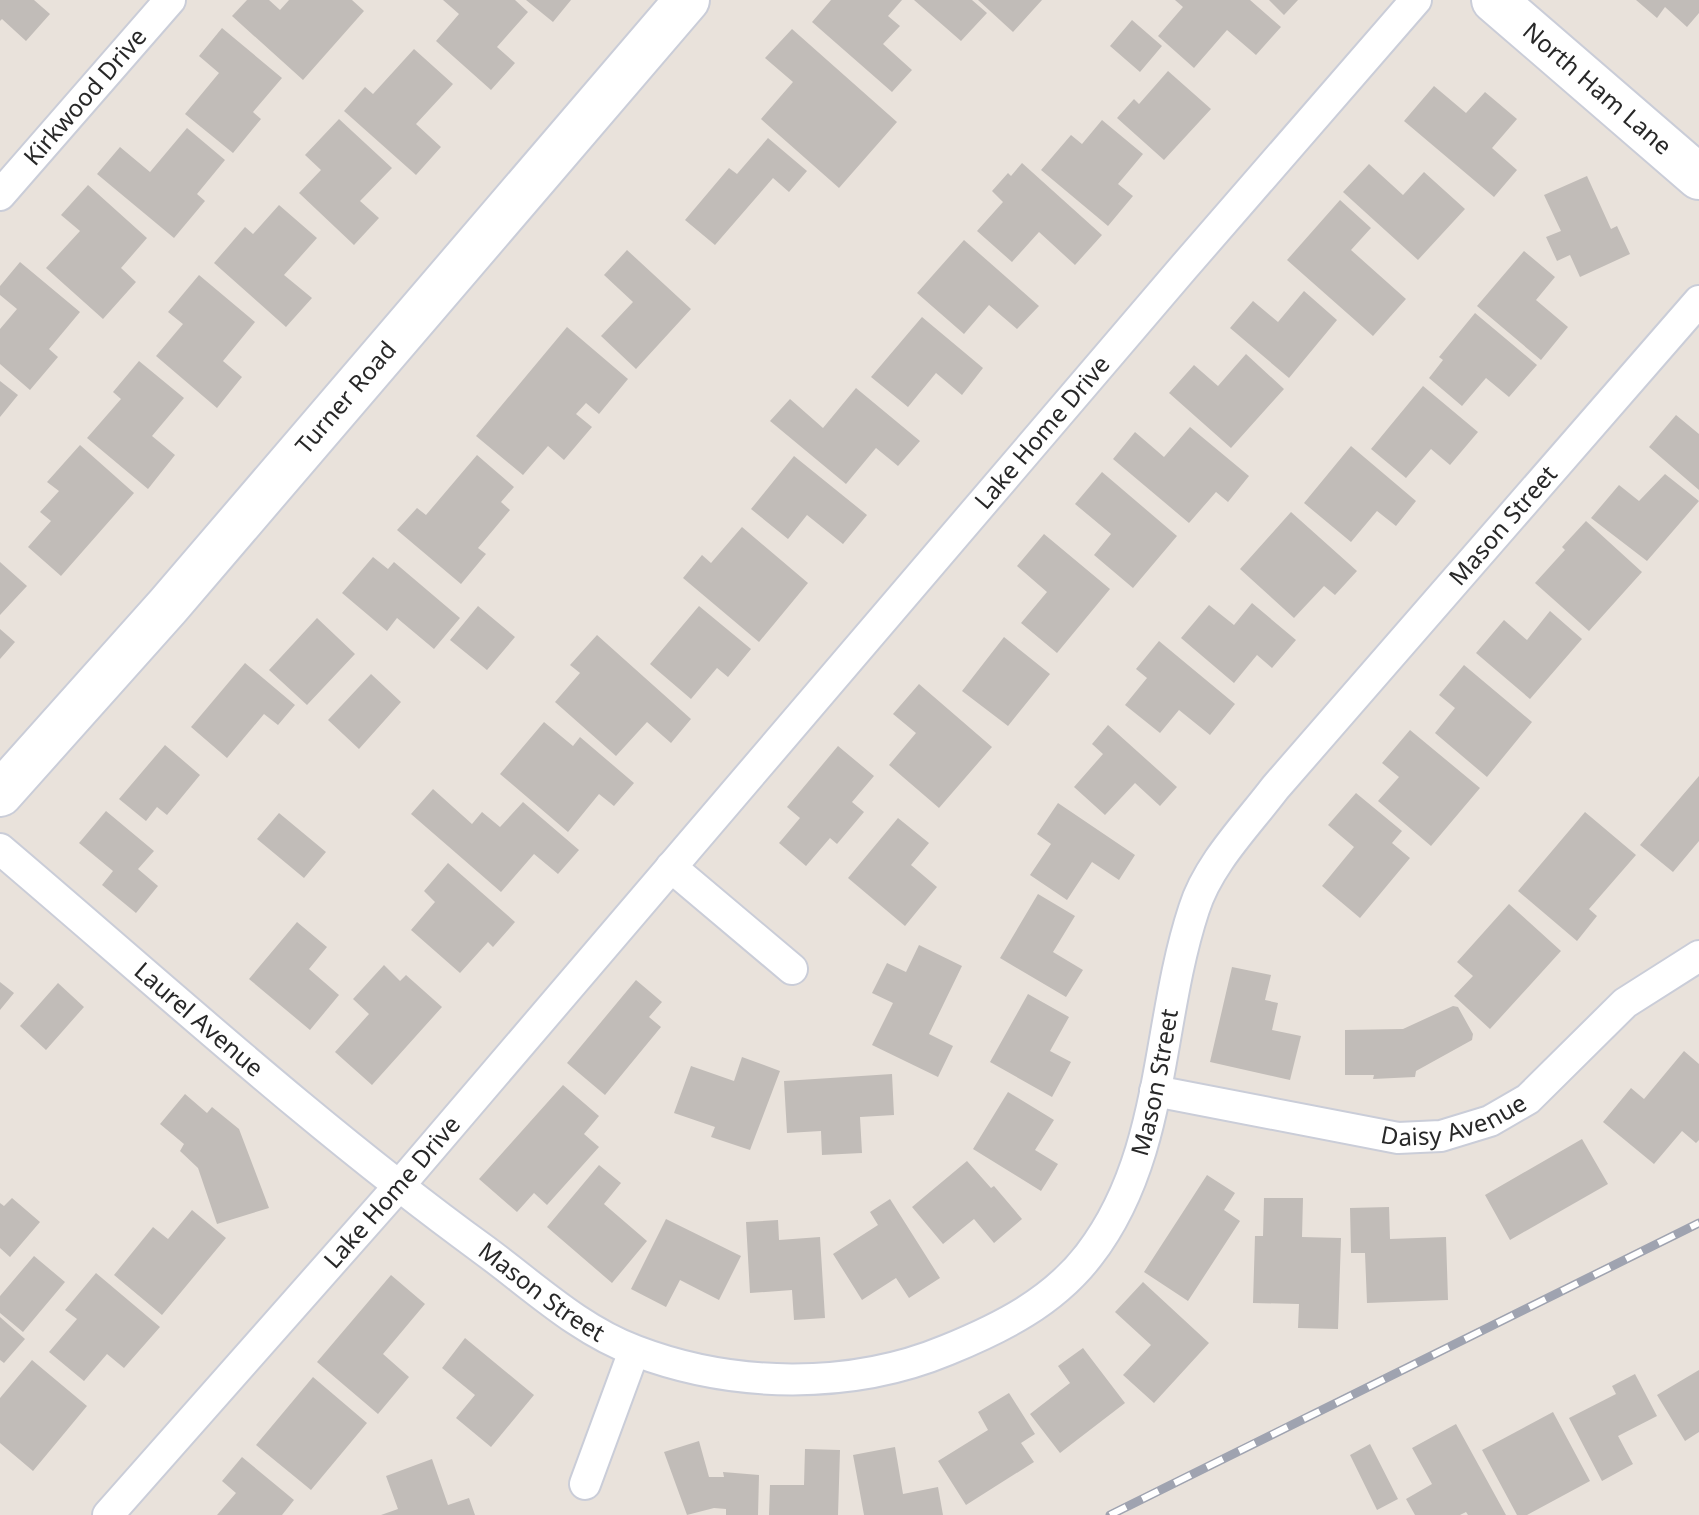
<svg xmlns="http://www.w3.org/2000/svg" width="1699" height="1515" viewBox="0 0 1699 1515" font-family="'Noto Sans',sans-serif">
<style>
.building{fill:#c1bcb8}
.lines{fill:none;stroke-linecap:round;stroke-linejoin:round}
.minor-casing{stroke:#cacdd8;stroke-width:34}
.secondary-casing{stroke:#cacdd8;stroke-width:48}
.minor{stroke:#fff;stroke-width:30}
.secondary{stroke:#fff;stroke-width:44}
.rail-casing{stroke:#9fa3b0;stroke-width:9}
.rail{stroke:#fff;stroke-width:6;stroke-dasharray:18;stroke-linecap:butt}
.labels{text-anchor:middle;stroke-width:6;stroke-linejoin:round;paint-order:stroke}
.street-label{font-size:24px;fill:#282828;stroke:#fff}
</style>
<rect width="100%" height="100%" fill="#e9e2db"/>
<path class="building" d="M0,0H34L50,14L26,41L2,19L0,21Z
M247,0H269L280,10L289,0H352L364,11L303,80L232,16Z
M443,0H515L528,12L497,47L515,63L491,90L436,41L459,14Z
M526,0H571L553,22Z
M831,0H902L888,16L900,26L883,44L912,70L892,92L812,22Z
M914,0H972L987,13L961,41Z
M978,0H1042L1013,32Z
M1175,0H1250L1281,27L1256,55L1227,30L1194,68L1158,36L1183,7Z
M1269,0H1298L1284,15Z
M1636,0H1699V13L1687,27L1665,7L1657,18Z
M1132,20L1162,46L1140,72L1110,46Z
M222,28L282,78L253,112L261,119L233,153L185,114L219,73L199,56Z
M792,29L897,122L839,188L761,119L793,82L765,58Z
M414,49L453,84L416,124L441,147L416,175L344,111L365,87L373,94Z
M1168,71L1211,109L1164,160L1117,118L1134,99L1139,104Z
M1434,86L1466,113L1485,92L1517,119L1492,148L1517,170L1494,197L1404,121Z
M339,119L392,168L360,201L379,218L354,245L299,193L321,170L305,155Z
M1102,120L1143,154L1118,184L1133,196L1108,226L1041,170L1071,135L1082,144Z
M187,128L225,160L197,194L205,201L174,238L97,174L120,147L150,172Z
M768,138L807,171L789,192L773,178L715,245L685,220L729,168L737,174Z
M1022,163L1102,235L1075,265L1039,232L1012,262L977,231L1003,202L992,191L1008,173L1011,176Z
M1369,164L1403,195L1424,172L1465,209L1418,260L1343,192Z
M1587,176L1611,229L1617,226L1630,254L1580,277L1570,255L1557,261L1546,237L1561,231L1544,195Z
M88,185L147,238L121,268L136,282L103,319L46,268L80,231L61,215Z
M1340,200L1371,228L1351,250L1406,299L1373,336L1287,260Z
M279,205L317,238L284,275L312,298L286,327L214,263L245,227L253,234Z
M964,240L1039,306L1017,329L989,305L964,334L917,293Z
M627,250L691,309L636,369L601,336L633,302L604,275Z
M1524,251L1555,277L1536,300L1568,327L1541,360L1477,306Z
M20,262L80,312L49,349L58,357L30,390L0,364V329L17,309L0,295V286Z
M199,275L255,322L223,361L242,377L217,408L156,356L183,324L168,312Z
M1304,291L1337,320L1289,378L1230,328L1253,301L1278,322Z
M1475,313L1537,365L1509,397L1486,378L1462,406L1429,378L1443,360L1439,357Z
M922,317L983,368L962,395L936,373L908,407L871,377Z
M567,327L628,379L599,414L586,403L576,414L592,427L564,460L548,446L523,475L476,436Z
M1246,354L1284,389L1231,448L1169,393L1194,365L1218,386Z
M139,361L184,398L152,436L175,455L148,489L87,438L121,399L113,392Z
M0,381L18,395L0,417Z
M1423,386L1478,432L1450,465L1431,449L1406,478L1371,449Z
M856,388L920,441L898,466L876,448L846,484L770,421L790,399L823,428Z
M1676,415L1699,434V490L1649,447Z
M1190,427L1249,476L1228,502L1216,492L1189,523L1113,459L1135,432L1164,457Z
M80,445L134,493L61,576L28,547L51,521L40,512L59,491L47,482Z
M1351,446L1416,501L1396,526L1377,511L1351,542L1304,503Z
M477,455L514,487L501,502L510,510L478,548L486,554L461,584L397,530L417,508L426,515Z
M794,456L867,515L843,544L807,515L788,539L751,509Z
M1102,472L1177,536L1133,588L1094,555L1111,534L1075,504Z
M1665,474L1699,501L1647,561L1591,518L1619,485L1639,501Z
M1291,512L1357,571L1335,595L1324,586L1294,618L1240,569Z
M1586,521L1642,572L1589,631L1535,583L1565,550L1562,547Z
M742,527L808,583L759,642L683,578L702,555L711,563Z
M1044,534L1110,589L1057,653L1021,623L1047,592L1017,566Z
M373,557L388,569L394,562L460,618L434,649L397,618L387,631L342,593Z
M0,562L27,586L0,615Z
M1252,603L1296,640L1272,668L1257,655L1234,683L1181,638L1209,605L1234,625Z
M478,606L515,637L487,670L450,640Z
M699,606L751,649L728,677L717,668L691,699L650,664Z
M1550,611L1582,639L1530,699L1476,653L1504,620L1527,640Z
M317,618L355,654L307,705L269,670Z
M0,629L15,642L0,659Z
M597,635L691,719L671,743L647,722L616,756L555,702L580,673L570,665Z
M1004,637L1050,674L1008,726L962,691Z
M1159,641L1235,704L1210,735L1179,710L1160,733L1125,705L1147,678L1136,669Z
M245,663L295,705L278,725L264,714L227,758L191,727Z
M1464,665L1532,722L1487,777L1435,733L1455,708L1439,695Z
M371,674L401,702L359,749L328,720Z
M919,684L992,747L939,808L889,765L916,733L893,714Z
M544,722L573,746L580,737L634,783L614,806L599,794L568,832L500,774Z
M1108,725L1177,787L1160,806L1135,783L1105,815L1074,787L1103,754L1092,744Z
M1410,730L1480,788L1431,846L1378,801L1399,777L1382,763Z
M165,745L200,775L167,815L157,807L146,821L119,799Z
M838,746L874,776L852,802L864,812L837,844L830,838L806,866L779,843L800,818L787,807Z
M1699,776V841L1673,872L1640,845Z
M433,789L472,824L482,812L500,827L523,802L579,850L558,874L534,854L501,892L411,814Z
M1356,793L1402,831L1392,843L1410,858L1360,918L1322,886L1354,847L1328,825Z
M1058,803L1135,855L1119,880L1092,862L1067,900L1030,875L1051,844L1037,834Z
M106,811L154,851L138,869L158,886L136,913L102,885L113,871L79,843Z
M1585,812L1636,855L1589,909L1597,916L1577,941L1518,891Z
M279,813L326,852L304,878L257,839Z
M898,818L929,843L911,865L937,887L905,926L848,878Z
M448,863L515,922L493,947L488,942L460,973L411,930L435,902L424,891Z
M1038,894L1075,916L1053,952L1083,970L1066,997L1000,958Z
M1509,904L1561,951L1490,1029L1454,996L1473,976L1457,962Z
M297,922L327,947L309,969L339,995L310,1030L249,979Z
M919,945L962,966L929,1034L953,1046L938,1077L872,1045L893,1003L872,993L887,963L906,972Z
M384,965L400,981L406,975L442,1007L372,1085L335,1052L369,1014L353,999Z
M1232,967L1271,975L1265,1000L1278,1003L1272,1030L1301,1036L1290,1080L1210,1062Z
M636,980L662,1002L649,1017L661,1027L605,1095L567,1063Z
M0,982L14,993L0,1010Z
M58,983L84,1007L46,1050L20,1026Z
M1028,994L1069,1017L1050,1051L1071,1062L1052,1097L990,1062Z
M1453,1006L1458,1007L1473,1034L1472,1040L1416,1071L1415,1077L1373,1079L1374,1075H1345V1030L1403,1029Z
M1684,1051L1699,1064V1140L1696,1143L1682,1131L1654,1164L1603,1122L1631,1088L1644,1099Z
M742,1057L780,1071L750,1150L711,1137L715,1127L674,1113L691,1066L734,1081Z
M892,1074L894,1115L860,1117L862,1153L822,1155L821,1131L787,1133L784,1081Z
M563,1085L599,1116L584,1134L599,1147L547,1205L534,1193L517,1212L479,1179Z
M1008,1092L1054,1120L1035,1150L1058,1164L1041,1191L973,1149Z
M185,1094L207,1113L212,1107L239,1129L269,1208L217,1224L198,1168L180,1151L184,1144L160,1124Z
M1582,1139L1608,1184L1510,1240L1485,1195Z
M967,1161L991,1188L994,1186L1022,1219L994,1243L974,1219L943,1244L912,1207Z
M599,1165L621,1183L604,1204L647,1241L612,1283L547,1227Z
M1207,1175L1235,1193L1224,1210L1240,1221L1188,1301L1144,1272Z
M12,1198L40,1222L10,1257L0,1248V1203L4,1206Z
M1264,1198H1303L1302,1237L1341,1238L1338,1329L1298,1328L1299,1304L1253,1303L1255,1236H1263Z
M890,1199L940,1278L909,1298L896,1278L862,1300L833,1254L878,1225L870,1212Z
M1389,1207L1390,1239L1446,1237L1448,1300L1367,1303L1365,1253H1351L1350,1208Z
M192,1210L226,1238L162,1315L114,1275L153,1227L168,1239Z
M666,1219L741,1256L719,1300L680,1280L666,1307L631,1289Z
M778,1220L779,1240L820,1237L825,1318L794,1320L792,1290L750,1293L746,1222Z
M34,1256L65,1282L23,1332L0,1313V1296Z
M96,1273L160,1327L124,1368L107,1354L84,1381L49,1352L77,1319L65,1310Z
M391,1275L425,1304L383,1354L409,1377L378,1414L317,1362Z
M1143,1282L1209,1343L1154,1403L1123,1375L1151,1345L1115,1312Z
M0,1317L25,1339L4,1363L0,1360Z
M465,1338L534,1395L491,1447L456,1418L475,1395L442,1368Z
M1083,1348L1125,1403L1060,1453L1030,1414L1070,1383L1058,1366Z
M32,1360L87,1406L33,1471L0,1443V1398Z
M1699,1370V1432L1685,1441L1657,1395Z
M1635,1374L1657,1416L1618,1436L1633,1464L1602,1481L1569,1418L1616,1394L1612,1386Z
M313,1377L367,1423L311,1490L256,1445Z
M1009,1393L1035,1434L1021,1443L1034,1462L966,1505L938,1461L988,1430L978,1412Z
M1553,1412L1590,1481L1527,1515H1517L1482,1450Z
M1456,1424L1506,1515H1468L1466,1512L1460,1515H1415L1406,1499L1432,1484L1412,1448Z
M699,1441L709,1477H724L723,1472L759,1475L758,1515H726V1509L714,1508L687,1515L664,1452Z
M1370,1444L1398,1499L1377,1510L1350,1455Z
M895,1447L903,1494L938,1487L943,1515H864L853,1455Z
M805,1449L840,1450L838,1515H769L770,1485H804Z
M242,1457L294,1500L282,1515H217L236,1493L222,1481Z
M432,1459L448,1505L469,1498L475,1515H381L398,1509L386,1476Z"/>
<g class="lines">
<g class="minor-casing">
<g id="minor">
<path id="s1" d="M0,195L170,0"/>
<path id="s2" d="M0,849C160,985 315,1127 484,1250C533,1286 579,1330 636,1351C733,1388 851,1390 947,1350C1001,1328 1053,1302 1089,1255C1166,1155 1156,1024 1194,909C1208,864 1247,825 1275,788L1699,301"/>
<path d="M671,867L792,969"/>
<path id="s3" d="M1155,1091L1398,1138L1441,1136L1490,1121L1528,1099L1625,1003L1699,956"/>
<path d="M585,1484L634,1351"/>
<path id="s4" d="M108,1515L398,1187L1184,267L1416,0"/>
</g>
</g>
<g class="secondary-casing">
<g id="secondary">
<path id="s5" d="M1494,0L1699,177"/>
<path id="s6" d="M0,794L168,606L687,0"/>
</g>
</g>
<use href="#minor" class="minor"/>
<use href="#secondary" class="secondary"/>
<g class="rail-casing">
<path id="rail" d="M1110,1515L1699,1223"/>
</g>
<use href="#rail" class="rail"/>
</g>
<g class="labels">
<g class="street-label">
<text dy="8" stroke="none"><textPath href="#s5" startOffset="136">North Ham Lane</textPath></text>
<text dy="8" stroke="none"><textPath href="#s1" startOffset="130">Kirkwood Drive</textPath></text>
<text dy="8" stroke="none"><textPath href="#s6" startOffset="526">Turner Road</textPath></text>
<text dy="8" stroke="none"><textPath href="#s4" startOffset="1430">Lake Home Drive</textPath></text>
<text dy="8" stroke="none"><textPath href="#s2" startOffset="2162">Mason Street</textPath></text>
<text dy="8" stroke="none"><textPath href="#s2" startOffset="262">Laurel Avenue</textPath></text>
<text dy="8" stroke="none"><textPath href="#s2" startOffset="1490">Mason Street</textPath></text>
<text dy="8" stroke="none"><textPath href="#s3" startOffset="306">Daisy Avenue</textPath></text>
<text dy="8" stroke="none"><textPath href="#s4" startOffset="430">Lake Home Drive</textPath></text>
<text dy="8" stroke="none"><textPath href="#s2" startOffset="700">Mason Street</textPath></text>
</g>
</g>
</svg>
